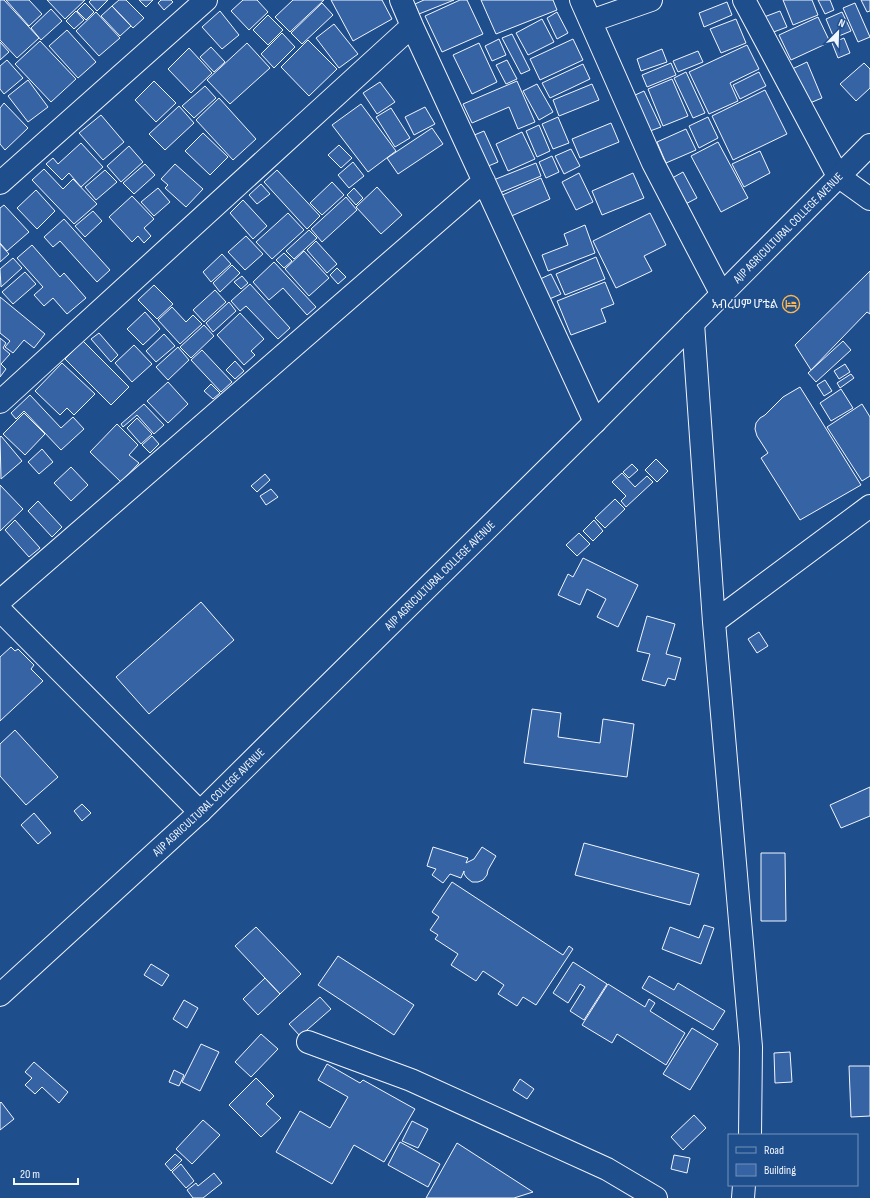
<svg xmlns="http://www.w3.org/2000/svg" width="870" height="1198" viewBox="0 0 870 1198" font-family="'Sofia Sans Condensed','Noto Sans Ethiopic',sans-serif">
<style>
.building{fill:#3563a3;stroke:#f2f6ff}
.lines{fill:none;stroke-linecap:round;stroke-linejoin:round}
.minor-casing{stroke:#f2f6ff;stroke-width:24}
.major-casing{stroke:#f2f6ff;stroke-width:24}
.minor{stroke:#1f4e8c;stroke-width:22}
.major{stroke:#1f4e8c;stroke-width:22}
.labels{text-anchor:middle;stroke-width:3;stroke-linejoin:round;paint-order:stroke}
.street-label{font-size:12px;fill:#f2f6ff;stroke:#1f4e8c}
.poi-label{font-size:12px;fill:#f2f6ff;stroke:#1f4e8c;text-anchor:end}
</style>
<rect width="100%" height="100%" fill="#1f4e8c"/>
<path class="building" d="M0,0H4L39,38L17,58L0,40Z
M6,0H29L42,14L29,26Z
M47,0H85L65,19Z
M91,0H108L97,11L89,2Z
M119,0H126L144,18L133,28L112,6Z
M139,0H153L146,7Z
M161,0H171L173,2L164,10L158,3Z
M243,0H257L268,12L249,30L231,11Z
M293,0H324L290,32L275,17Z
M331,0H382L392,19L353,41Z
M424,0H454L419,14L415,4Z
M460,0H467L483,34L442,52L425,16Z
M481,0H553L557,10L496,34Z
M783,0H812L818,15L793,25Z
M818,0H830L834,10L825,14Z
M861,0H870V11L867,12Z
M727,2L732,15L704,27L699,13Z
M85,3L94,12L86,20L77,11Z
M322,3L333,15L302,44L291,33Z
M855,3L870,37L858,42L843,8Z
M112,6L131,26L120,36L101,16Z
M51,9L62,21L41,40L31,28Z
M76,11L84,20L74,29L66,21Z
M220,11L239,35L222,49L202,27Z
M780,11L787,27L771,33L764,17Z
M96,12L120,38L99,56L76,31Z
M557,12L568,33L557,39L547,18Z
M842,12L851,31L834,38L826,19Z
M268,15L283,30L268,45L253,30Z
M818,17L830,42L791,60L779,35Z
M542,19L554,42L528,55L516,33Z
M736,19L746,43L721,53L710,29Z
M334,24L358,54L339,68L316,38Z
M67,30L96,62L78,78L49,46Z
M282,33L295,47L274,68L261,54Z
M512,34L530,70L521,74L502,38Z
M844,38L850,53L838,58L832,43Z
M499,39L506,55L492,61L485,46Z
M573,39L583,60L540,80L530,59Z
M308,40L337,69L309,96L281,67Z
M40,41L76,79L51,102L15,64Z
M0,42L9,52L0,60Z
M247,43L270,68L230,104L207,80Z
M479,43L497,82L472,94L453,55Z
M747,45L759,69L730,83L738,101L709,114L689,72Z
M211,47L225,62L214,72L200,57Z
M189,48L212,73L191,93L168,69Z
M662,49L667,62L641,71L637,59Z
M698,51L703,62L678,72L673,61Z
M7,60L23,78L4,94L0,89V66Z
M507,60L517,79L506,84L496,65Z
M807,62L822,98L805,105L790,70Z
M671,63L676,75L647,87L642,75Z
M864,63L870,69V88L856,101L840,84Z
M583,64L590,79L550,98L542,83Z
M686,72L705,113L693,118L674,78Z
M759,72L766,86L740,99L733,85Z
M672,79L688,116L663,126L648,89Z
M28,80L48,107L28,122L8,96Z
M154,81L176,103L156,122L135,100Z
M517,81L535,122L518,129L509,107L472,123L463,104Z
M380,82L395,102L377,114L363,93Z
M537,84L553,112L539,120L523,91Z
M592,84L599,100L559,116L553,100Z
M205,86L216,98L194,118L182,106Z
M765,90L787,134L733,160L712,116Z
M644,91L661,127L650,131L633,96Z
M219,98L256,139L233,160L196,120Z
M4,103L28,128L5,150L0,144V108Z
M361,104L396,151L368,172L332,125Z
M179,106L194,123L165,150L149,134Z
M425,107L435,124L414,135L405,117Z
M391,108L410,138L395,147L376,117Z
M101,115L124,142L103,160L79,133Z
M558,117L569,143L553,149L542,124Z
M708,117L718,138L699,148L689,126Z
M611,123L619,142L580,158L572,139Z
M539,125L550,151L537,157L526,131Z
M432,128L443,144L398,174L387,158Z
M686,129L696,150L666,163L657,142Z
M484,131L498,162L486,167L472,136Z
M522,132L535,159L508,171L496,144Z
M203,133L228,157L210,175L185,151Z
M718,142L748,198L721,212L691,156Z
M81,143L103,167L81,187L69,173L62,180L46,164L53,158L58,164Z
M339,145L352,158L341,168L328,155Z
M129,146L143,162L121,182L107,166Z
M571,149L580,166L564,174L555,156Z
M760,151L770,173L744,187L732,164Z
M552,156L559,172L546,178L539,162Z
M353,162L364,176L349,188L338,175Z
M536,163L541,176L497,194L491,181Z
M145,164L155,175L134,194L123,183Z
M175,164L203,189L186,207L165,188L168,185L161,179Z
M44,169L63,189L73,179L97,204L74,224L32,180Z
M105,170L117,182L96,200L85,187Z
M277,170L320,216L307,229L264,182Z
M683,172L697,198L678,208L665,182Z
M579,173L593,202L576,210L562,182Z
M633,173L644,198L602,215L592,191Z
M541,178L550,199L507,218L498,197Z
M332,182L344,195L322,215L310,203Z
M261,184L270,194L257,204L249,195Z
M377,187L402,215L381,234L356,207Z
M158,188L170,202L154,216L141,202Z
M354,188L363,198L356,205L347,195Z
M36,190L55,211L37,229L17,208Z
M132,196L154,219L144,228L151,236L144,243L138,236L132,242L109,217Z
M346,197L357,210L322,242L311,229Z
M243,200L267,226L253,239L230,213Z
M4,205L29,232L7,251L0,243V208Z
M93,211L102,221L85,237L75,226Z
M288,213L304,230L272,259L256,242Z
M650,213L666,245L644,256L652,271L616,288L593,241Z
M64,219L110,270L97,282L60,241L53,247L44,237Z
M585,225L595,253L548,271L542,255L568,245L564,234Z
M309,230L317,238L294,259L286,251Z
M246,236L263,254L245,270L228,252Z
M316,241L337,264L327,273L307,250Z
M0,244L9,254L0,262Z
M32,245L60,277L64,273L86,298L67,314L53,298L44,306L34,295L43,287L17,258Z
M304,251L329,278L309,296L285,269Z
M284,253L292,261L284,268L276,260Z
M222,254L231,264L211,282L203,272Z
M596,257L605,279L565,295L556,274Z
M13,258L22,268L1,287L0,269Z
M274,262L316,307L307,315L283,288L269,300L253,282Z
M232,265L240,273L220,292L213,283Z
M337,268L346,277L338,284L330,275Z
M870,271V314L867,312L811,370L795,345Z
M25,272L36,284L13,304L2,292Z
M551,274L561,294L547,300L538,280Z
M242,276L248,283L241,289L234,282Z
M605,282L614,304L601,309L606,322L571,335L557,301Z
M250,284L290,328L278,339L246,306L240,311L231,301Z
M154,285L173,304L157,319L138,300Z
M215,290L226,302L204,322L193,310Z
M0,297L45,334L34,348L24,340L13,353L5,347L10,341L0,333Z
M229,302L236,311L213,332L206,323Z
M172,307L186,322L193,315L202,324L180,344L158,320Z
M145,312L160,329L143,345L127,329Z
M240,313L264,339L251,351L255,355L244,365L217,335Z
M204,325L214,336L191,358L180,347Z
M99,333L118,355L111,362L91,339Z
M164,334L175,346L156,362L146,351Z
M0,338L6,343L3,348L10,354L1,364L6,369L0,377Z
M83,341L129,387L111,405L65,359Z
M843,341L851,350L816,382L808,373Z
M134,345L152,364L132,382L115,363Z
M178,347L189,360L168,380L156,367Z
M202,350L232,382L221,392L191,360Z
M235,361L244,371L235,379L226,370Z
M62,363L95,394L74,415L67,408L60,415L35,391Z
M845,364L850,372L839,379L834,371Z
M851,374L854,378L840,388L837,383Z
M825,380L832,391L824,396L817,385Z
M168,382L188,404L168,423L147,401Z
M211,384L220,393L213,399L204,391Z
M800,387L861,485L800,520L761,458L768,453L757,436L755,429L756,423L760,418L765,415L783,397Z
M841,389L853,408L831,421L820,403Z
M30,395L61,428L73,417L84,429L61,450L24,411L16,419L11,413Z
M144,404L164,425L154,434L137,415L123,427L121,424Z
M862,404L870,417V476L862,481L827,427Z
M24,413L45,434L25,455L3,434Z
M137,418L152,434L141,444L127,428Z
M117,424L138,445L129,455L139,463L121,482L90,452Z
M1,436L22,461L1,479L0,437Z
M152,436L159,444L150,453L142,445Z
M42,449L53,462L39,474L28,462Z
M656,459L668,471L657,482L645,470Z
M632,464L638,470L629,478L623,472Z
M71,467L88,485L71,501L54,483Z
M622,473L635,487L647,476L653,482L626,507L621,501L626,496L612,482Z
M265,474L270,480L257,492L251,486Z
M0,485L23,509L0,531Z
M271,489L278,497L266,505L260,496Z
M615,499L625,509L605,528L595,518Z
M38,501L62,527L52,537L28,511Z
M15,520L40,548L29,557L5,530Z
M594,520L603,531L593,541L583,531Z
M579,533L590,544L577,556L566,545Z
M583,558L638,585L618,627L597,617L606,599L587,589L580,605L558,595L568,574L573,577Z
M201,602L234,640L149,714L116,677Z
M647,616L675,624L666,654L681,658L675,680L668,678L665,686L642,680L650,654L637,651Z
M759,632L768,646L757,653L748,639Z
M11,647L15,651L18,649L34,665L31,669L43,681L0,721V657Z
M532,709L561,713L558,737L600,743L603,719L634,724L627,777L524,763Z
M15,730L58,777L26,805L0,776V744Z
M870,787V816L841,828L830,805Z
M82,804L91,813L82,821L74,811Z
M34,813L51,833L38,844L21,825Z
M584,843L699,874L690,905L575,875Z
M433,847L468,858L466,863L474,859L482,847L496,856L488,870L487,875L483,880L478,882H472L467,878L464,874V871L461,878L450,874L443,883L432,875L436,869L427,866Z
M761,853H785L786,921H761Z
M452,882L563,955L569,946L573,949L536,1005L523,997L517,1006L498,994L504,985L483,971L476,981L451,965L458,954L435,939L438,935L430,930L439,917L432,912Z
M704,925L714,928L701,964L662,949L670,927L699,938Z
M256,927L301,974L280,994L235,946Z
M338,956L414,1005L394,1035L318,985Z
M573,962L607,984L584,1020L570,1011L585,987L580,984L568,1003L553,993Z
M151,964L169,975L162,986L144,975Z
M649,976L674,990L678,983L725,1011L713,1030L642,988Z
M265,978L280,994L258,1015L243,999Z
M608,984L645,1007L649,999L655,1003L650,1011L685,1033L666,1065L617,1034L612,1043L582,1025Z
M320,997L331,1009L300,1036L289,1024Z
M184,1000L198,1008L187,1028L173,1019Z
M692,1028L718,1044L690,1090L663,1074Z
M261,1034L278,1049L251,1077L235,1062Z
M201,1044L219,1052L200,1091L182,1082Z
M790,1052L792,1082L775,1083L774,1053Z
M34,1062L68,1092L59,1103L42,1087L35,1094L25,1085L32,1078L25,1072Z
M327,1064L360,1083L363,1080L415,1109L384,1162L354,1145L332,1184L276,1152L300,1111L330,1128L348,1097L318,1080Z
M849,1066H870V1116L851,1117Z
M174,1070L184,1075L179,1086L169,1082Z
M256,1078L274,1096L266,1104L281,1118L261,1137L229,1105Z
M520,1079L534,1089L527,1099L513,1090Z
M1,1102L14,1119L0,1130V1103Z
M694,1115L706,1128L683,1150L671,1137Z
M203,1120L220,1135L192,1164L176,1149Z
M412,1121L428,1129L418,1148L402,1141Z
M400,1142L440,1164L428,1187L388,1165Z
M457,1143L533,1192L514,1198H426Z
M175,1154L182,1160L171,1171L165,1164Z
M674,1155L690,1158L687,1173L671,1169Z
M181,1164L194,1181L186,1188L172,1172Z
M214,1173L222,1183L203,1198H193L187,1190L196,1183L198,1186Z"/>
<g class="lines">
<g class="minor-casing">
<path id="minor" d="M401,0L412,26L595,422
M581,0L653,163L722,295
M744,0L838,176L870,199
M591,21L651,0
M0,183L206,0
M693,323L714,622L751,1047L750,1135
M0,402L412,26
M0,601L484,181
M0,610L200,812
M714,622L870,506
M308,1042L411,1080L607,1169L656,1198
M743,1198L744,1185"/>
</g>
<g class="major-casing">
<g id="major">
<path id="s1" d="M0,995L200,812L595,422L870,145"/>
</g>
</g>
<use href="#minor" class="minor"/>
<use href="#major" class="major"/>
</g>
<defs>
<g id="hotel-ring" transform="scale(0.9)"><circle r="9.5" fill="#1f4e8c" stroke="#ffb74d" stroke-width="1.5"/><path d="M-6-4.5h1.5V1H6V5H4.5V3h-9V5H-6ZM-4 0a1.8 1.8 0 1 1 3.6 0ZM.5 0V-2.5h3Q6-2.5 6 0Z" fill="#ffb74d"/></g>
</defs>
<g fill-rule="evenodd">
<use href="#hotel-ring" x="791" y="304"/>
</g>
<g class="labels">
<g class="street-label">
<text dy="4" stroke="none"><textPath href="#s1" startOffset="1100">AJIP AGRICULTURAL COLLEGE AVENUE</textPath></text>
<text dy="4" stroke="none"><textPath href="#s1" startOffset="608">AJIP AGRICULTURAL COLLEGE AVENUE</textPath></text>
<text dy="4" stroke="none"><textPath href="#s1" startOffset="284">AJIP AGRICULTURAL COLLEGE AVENUE</textPath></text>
</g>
<g class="poi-label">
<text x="778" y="308">አብረሀም ሆቴል</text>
</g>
</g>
<rect x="728" y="1134" width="130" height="52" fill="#1f4e8c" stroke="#7391ba"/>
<rect x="736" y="1147" width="20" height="6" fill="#1f4e8c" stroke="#7391ba"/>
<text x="764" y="1154" font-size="12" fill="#f2f6ff">Road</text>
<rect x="736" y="1164" width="20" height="12" fill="#3563a3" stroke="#7391ba"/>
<text x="764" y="1174" font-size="12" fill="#f2f6ff">Building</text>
<g transform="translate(838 32) rotate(23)" stroke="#1f4e8c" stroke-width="3" paint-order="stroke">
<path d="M0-3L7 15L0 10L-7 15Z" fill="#f2f6ff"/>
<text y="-6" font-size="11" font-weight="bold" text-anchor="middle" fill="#f2f6ff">N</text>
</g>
<path d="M14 1178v6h64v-6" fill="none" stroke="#f2f6ff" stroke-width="2"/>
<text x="20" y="1178" font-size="12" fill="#f2f6ff" stroke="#1f4e8c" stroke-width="3" paint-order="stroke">20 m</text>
</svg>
